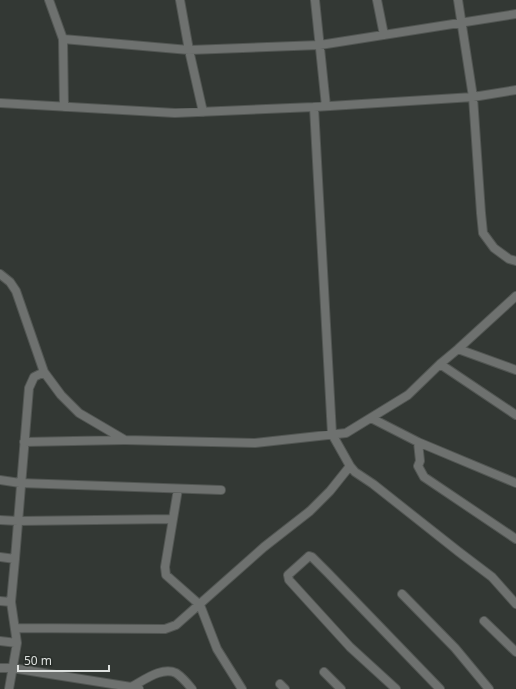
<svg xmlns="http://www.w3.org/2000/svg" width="516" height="689" viewBox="0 0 516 689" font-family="'Noto Sans',sans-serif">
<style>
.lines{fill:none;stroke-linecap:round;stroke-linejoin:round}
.minor-casing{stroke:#525653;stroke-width:10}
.minor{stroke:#6e716f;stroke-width:8}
</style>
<rect width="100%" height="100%" fill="#333834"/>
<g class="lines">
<g class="minor-casing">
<path id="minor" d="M49,0L63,39L64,107
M180,0L189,50L203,112
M315,0L326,106
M377,0L384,35
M458,0L473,97L481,213L483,233L494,248L509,259L516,261
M63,39L189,50L320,45L516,14
M0,103L175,113L314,107L473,97L516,90
M314,107L332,434L350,466L355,472L373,484L459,552L492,577L516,604
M0,274L10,282L16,291L44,372L61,395L79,413L125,440L255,443L346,433L408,395L440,364L458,349L516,296
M458,349L516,370
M440,364L516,415
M371,418L418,442L516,483
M24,442L124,440
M418,442L420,461L418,466L424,477L516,539
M0,480L20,483L221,490
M178,489L165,567L166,575L200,605L217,649L242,689
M0,520L18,521L173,519
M0,557L15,559L29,388L34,377L44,372
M402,594L455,648L489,689
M0,601L11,602L15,559
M484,621L516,652
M15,628L165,629L176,625L264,547L310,511L330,491L350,466
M0,641L17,643
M0,668H12L131,687L139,689
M324,672L341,689
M280,684L285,689
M9,689L17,643L11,602
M131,689V687C143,681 162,666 176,673C182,677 188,684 192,689
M396,689L350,647L289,580L288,575L307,558L309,556L312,557L328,573L440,689"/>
</g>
<use href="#minor" class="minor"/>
</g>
<path d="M18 665v6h91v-6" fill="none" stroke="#dde0de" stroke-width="2"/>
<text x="24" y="665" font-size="12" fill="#dde0de" stroke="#292e2a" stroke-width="3" paint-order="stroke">50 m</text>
</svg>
